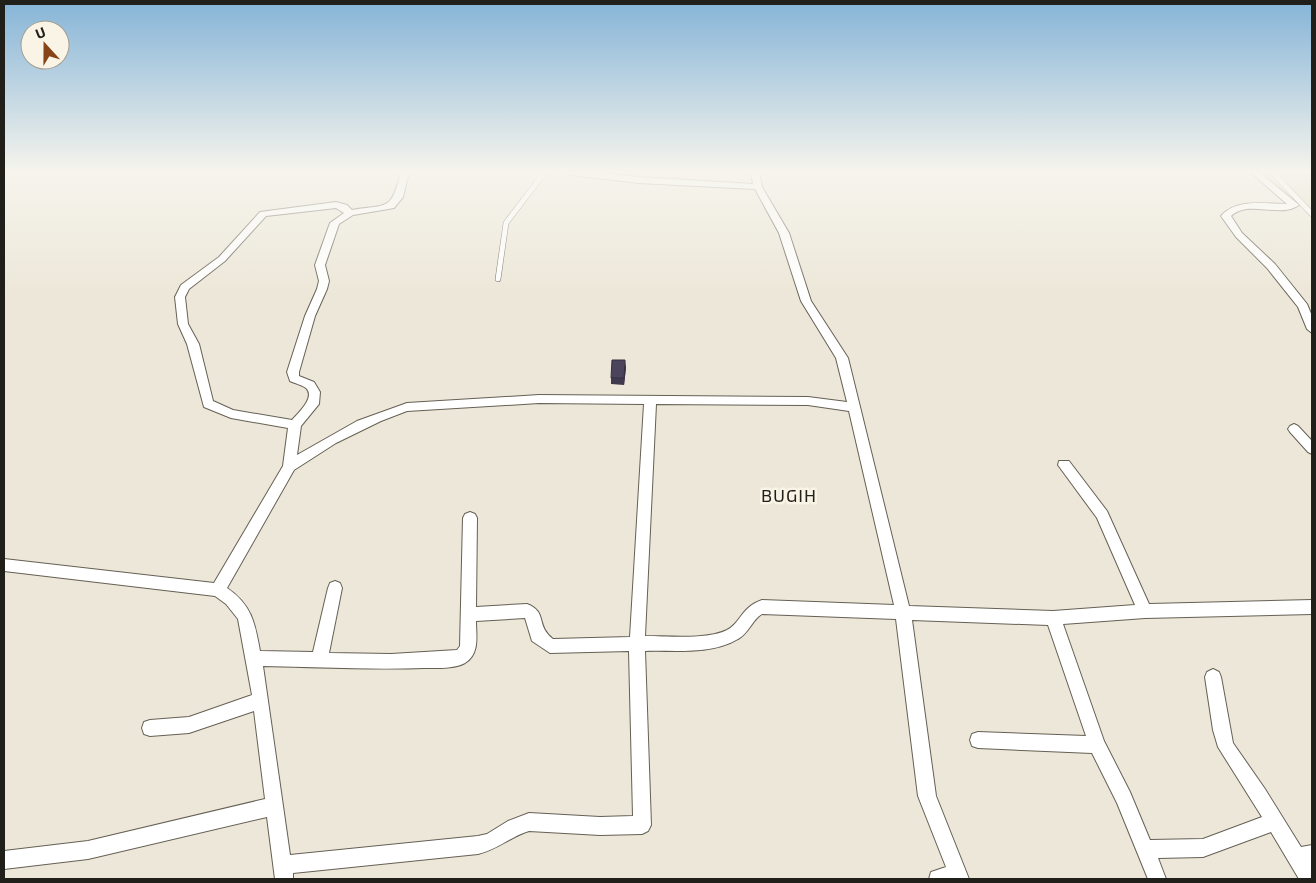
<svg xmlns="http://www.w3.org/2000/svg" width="1316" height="883" viewBox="0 0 1316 883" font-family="'Exo 2',sans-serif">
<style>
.built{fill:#e2dac4}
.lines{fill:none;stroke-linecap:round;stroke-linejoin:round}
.lane-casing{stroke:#656054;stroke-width:6}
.street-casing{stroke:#656054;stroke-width:2}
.lane{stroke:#fff;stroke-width:5}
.street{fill:#fff;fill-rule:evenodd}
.wall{fill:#413a4f}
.shaded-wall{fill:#353040}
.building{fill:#4c445c;stroke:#353040}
.labels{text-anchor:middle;stroke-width:5;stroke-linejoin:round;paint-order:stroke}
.quarter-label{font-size:18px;letter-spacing:1px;fill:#211f1a;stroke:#f9f4e5}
</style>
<rect width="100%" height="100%" fill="#ece7d8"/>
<path class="built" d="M1257,172H1312V218L1308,213Z"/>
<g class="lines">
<g class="lane-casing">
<path id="lane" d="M1272,172L1312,214
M498,279L506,223L545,172"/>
</g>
<g class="street-casing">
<path id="street" d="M401,172H409L403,197L394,208L353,215L339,224L325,265L329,281L327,289L315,316L299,372V376L314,382L320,392L319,404L301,426L297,455L357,421L407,403L539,395L808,397L847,402L836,358L801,301L779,233L755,189L639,183L570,175L566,172H594L639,177L753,184L751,172H759L762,187L789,233L811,301L848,358L909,606L1053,611L1135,605L1097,518L1058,465L1059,461H1069L1107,511L1149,604L1312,600V614L1145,618L1063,624L1104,741L1130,792L1150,840L1203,839L1262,817L1218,747L1213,730L1205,677L1207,672L1213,669L1219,672L1221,677L1233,743L1265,789L1301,847L1312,845V879H1299L1271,832L1203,857L1158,858L1166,879H1148L1117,803L1092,753L978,748L972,746L970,740L972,734L978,732L1086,736L1048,625L912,620L936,796L969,879H929L931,872L946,867L918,796L896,619L762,614C752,620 749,633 738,639C712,655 675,650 645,651L651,825L648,831L642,834L600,835L529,831C510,837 498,849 478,854L293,873V879H275L267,817L88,859L4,869V851L88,841L265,799L254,711L189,733L150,736L144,734L142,728L144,722L150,720L189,717L252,695L238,619L226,604L215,596L4,571V559L214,583L283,466L288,428L231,418L204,407L187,344L178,324L175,297L181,285L219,257L260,212L336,202L347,205L352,210C389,204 391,211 401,172ZM336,208L344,213L330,223L315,265L319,281L317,289L305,316L287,372L290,381C294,383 302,385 306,388C316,397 298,413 292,420L233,410L213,401L199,344L188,324L185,297L189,289L225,261L266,216ZM539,403L644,404L630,637L553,639C535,625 548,612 527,604L476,607L477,518L475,514L470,512L465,514L463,518L460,646L457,650L391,654L329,653L342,588L340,583L335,581L330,583L328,588L313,652L260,651C255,623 252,605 227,588L294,470L336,443L381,421L407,411ZM656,404L808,405L849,411L894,605L762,600C740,608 742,622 727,630C707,640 668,636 645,636ZM525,618L532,641L550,653L629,651L633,816L600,817L529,813L508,821L487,834L478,836L290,855L263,666C316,667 370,670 424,668C436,668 454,669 465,663C480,654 476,635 476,621Z
M1250,172H1259L1299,205C1280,219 1249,199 1231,216L1242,233L1275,264L1307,304L1312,316V333L1307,329L1298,307L1267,268L1236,237L1221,216C1236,198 1266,204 1287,204Z
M1294,424L1298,426L1312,441V454L1308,452L1290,432L1288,429L1290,426Z"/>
</g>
<use href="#lane" class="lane"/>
<use href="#street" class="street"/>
</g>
<path class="wall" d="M626,367L624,385L611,384V378Z"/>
<path class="shaded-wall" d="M625,360L626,367L624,385V378Z"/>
<path class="building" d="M612,360H625L624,378H611Z"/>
<linearGradient id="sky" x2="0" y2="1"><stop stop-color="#85b4d7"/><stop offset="0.58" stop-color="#f6f4ed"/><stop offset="1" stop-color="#f6f4ed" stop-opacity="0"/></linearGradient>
<rect width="1316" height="296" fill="url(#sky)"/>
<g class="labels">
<g class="quarter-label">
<text x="789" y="502">BUGIH</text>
</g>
</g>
<rect width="1316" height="883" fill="none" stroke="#211f1a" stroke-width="10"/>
<g transform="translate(45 45) rotate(339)"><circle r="24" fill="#f9f4e5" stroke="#a39f94"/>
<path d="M0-4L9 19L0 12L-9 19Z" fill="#874416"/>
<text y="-8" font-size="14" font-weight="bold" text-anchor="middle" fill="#211f1a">U</text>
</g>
</svg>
